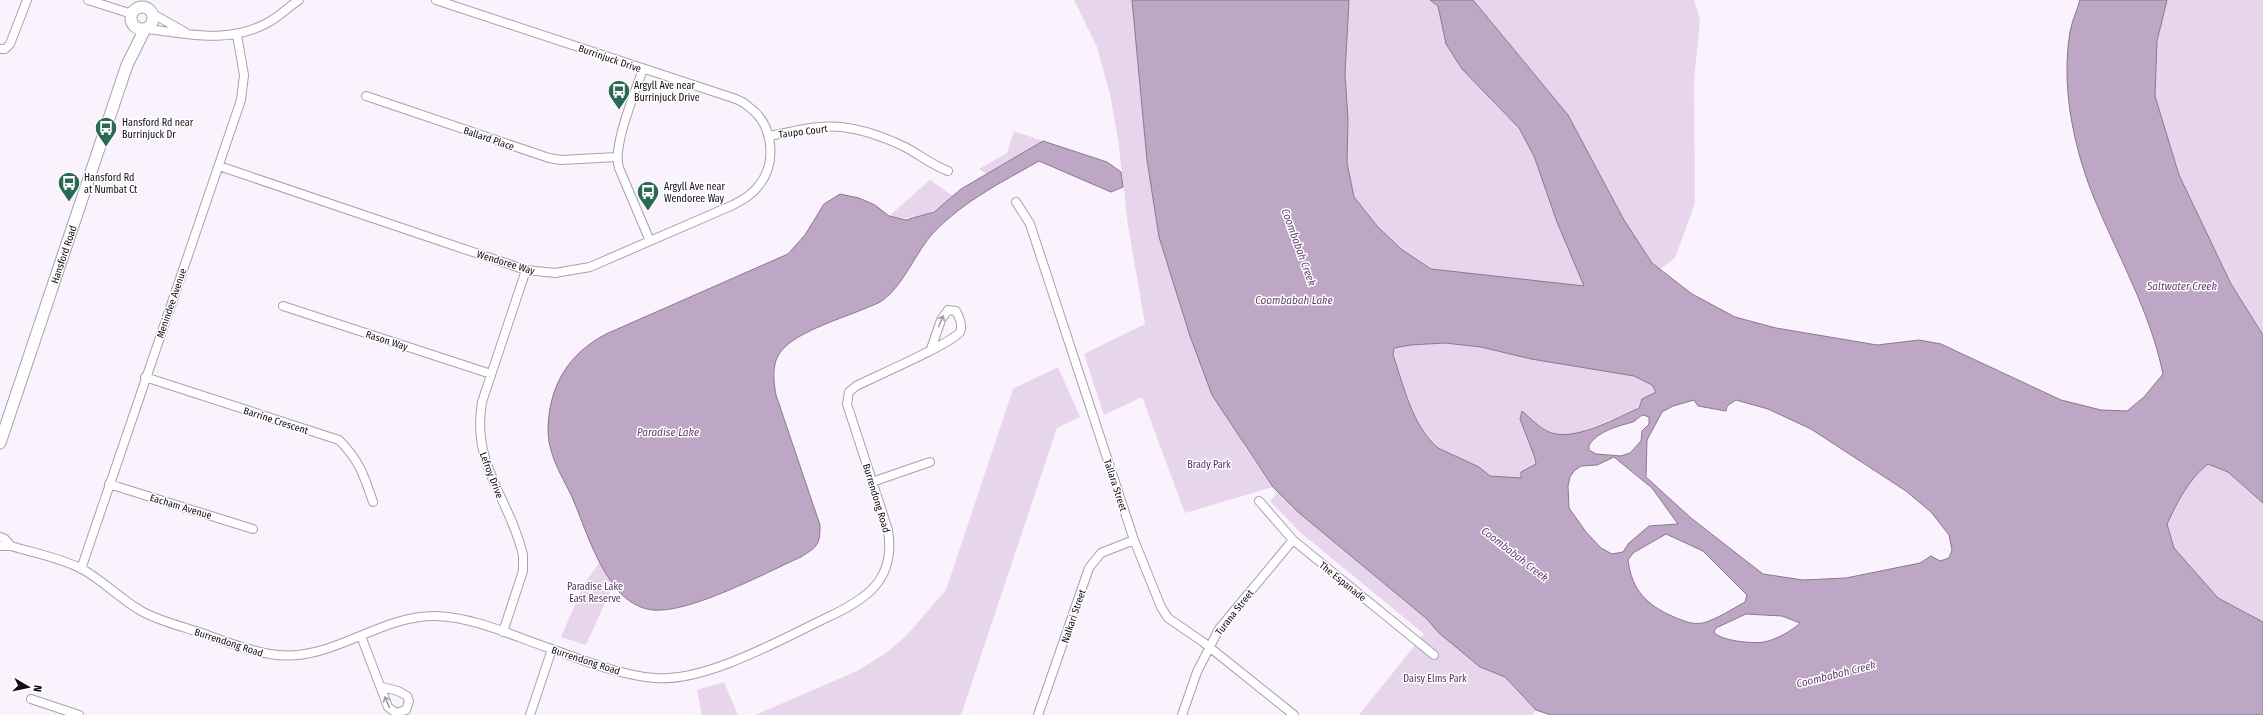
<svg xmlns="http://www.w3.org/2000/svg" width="2263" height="715" viewBox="0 0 2263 715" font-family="'Fira Sans Condensed',sans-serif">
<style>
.green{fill:#e6d5eb}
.water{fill:#bea6c5;stroke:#8a788f;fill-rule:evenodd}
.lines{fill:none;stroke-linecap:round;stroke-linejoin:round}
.street-casing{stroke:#a8a1ab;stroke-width:10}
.secondary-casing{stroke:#a8a1ab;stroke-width:13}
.street{stroke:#fff;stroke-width:8}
.secondary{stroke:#fff;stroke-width:11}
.oneway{stroke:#9f9fa0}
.labels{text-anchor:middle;stroke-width:3;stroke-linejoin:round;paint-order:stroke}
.street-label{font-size:10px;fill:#100e11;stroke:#fff}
.poi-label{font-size:10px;fill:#100e11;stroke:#fff;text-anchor:start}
.park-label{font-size:10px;fill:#51305b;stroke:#fff}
.water-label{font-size:11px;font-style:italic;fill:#64426e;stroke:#fff}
</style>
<rect width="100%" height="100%" fill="#faf2fc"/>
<path class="green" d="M1074,0H1132L1147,160L1159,237L1245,447L1273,487L1185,513L1142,397L1104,415L1084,354L1145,324L1128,225L1118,139L1110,94L1097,47Z
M1349,0H1430L1438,6L1446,44L1485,93L1519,129L1534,156L1584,286L1431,269L1401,249L1377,226L1354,197L1347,163L1348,119L1345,74Z
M1473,0H1694L1700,19L1694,82L1695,203L1675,258L1660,269L1652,263L1624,220L1568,115Z
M2167,0H2263V335L2231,284L2179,175L2155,96L2157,41Z
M1014,131L1043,141L987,174L979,169L1007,153Z
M930,180L953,196C932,214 917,222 889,216Z
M1445,343L1481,347L1531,359L1634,376L1652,385L1657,390L1656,392L1650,395L1635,410L1576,434L1563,436L1549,432L1522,412L1520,419L1535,458L1536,464L1521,472V478L1490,476L1479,467L1438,448C1412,426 1404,386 1393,355L1394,348L1411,345Z
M1058,367L1080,417L1057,428L961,715H755L857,671L886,653L907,635L946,590L1013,389Z
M2208,464L2228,472L2263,503V622L2218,598L2174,548L2167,524C2178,501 2188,480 2208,464Z
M1278,492L1298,512L1427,619L1439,633L1480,667L1505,677L1536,710L1532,715H1359L1424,634L1301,533L1270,501Z
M600,562L613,585L586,645L561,637L584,584Z
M724,682L738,715H702L697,690Z"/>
<path class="water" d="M1132,0H1349L1345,74L1348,119L1347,163L1354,197L1377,226L1401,249L1431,269L1584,286L1557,222L1534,156L1519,128L1462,69L1446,44L1438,6L1430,0H1473L1568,115L1624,220L1652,263L1692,294L1735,317L1776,328L1877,345L1919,340L1941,344L2061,400L2101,410L2127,411L2144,397L2163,374C2150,310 2116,253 2092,193C2073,144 2061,85 2070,32C2072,21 2077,10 2080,0H2167L2157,41L2155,96L2179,175L2231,284L2263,335V503L2228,472L2208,464C2188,480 2178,501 2167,524L2174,548L2218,598L2263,622V715H1551L1536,710L1505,677L1480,667L1439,633L1427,619L1298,512L1273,487L1212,395L1190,336L1159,237L1147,160ZM1445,343L1481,347L1531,359L1634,376L1652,385L1656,392L1642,399L1639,408L1635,410C1612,420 1573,442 1549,432C1540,428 1530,418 1522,411L1520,419L1535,458L1536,464L1521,472V478L1490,476L1479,467L1438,448C1412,426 1404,386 1393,355L1394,348L1411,345ZM1694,400L1698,406L1726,411L1727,406L1736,400L1768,409L1811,429L1906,491L1931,512L1949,535L1952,550L1949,558L1940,561L1931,556L1920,563L1846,578L1803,580L1763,574L1691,518L1646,477L1647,440L1662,412L1673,406ZM1643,415L1649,417V424L1642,431L1641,441L1630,453L1621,456L1596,454L1589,450V445C1598,431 1618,426 1633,422C1636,421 1639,416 1643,415ZM1614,457L1652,488L1678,524L1649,526L1629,543L1623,552L1612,554L1601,548L1586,532L1569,508L1568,486L1570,477L1574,471L1581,466L1597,465ZM1666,534L1703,551L1747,595L1745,602C1732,609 1717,619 1703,623C1692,625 1684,621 1674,617C1647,605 1632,591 1628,560L1633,553ZM1746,614L1782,616L1800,623C1792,631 1775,640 1764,642C1754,644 1720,641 1714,632L1716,628Z
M1043,141L1107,162L1121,172L1123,187L1111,192L1039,161C1002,182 964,201 934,232C916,251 904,285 883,300C878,304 870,306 864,309C842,318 801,331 785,347C771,360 773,378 776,395L820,525C820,545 818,546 801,557C765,573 689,614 652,610C636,608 622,597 613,584C594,559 584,525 572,497C565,482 555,466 551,450C549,444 548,436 548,429C549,386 568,354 606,334L788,254L805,235L824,204L840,194L859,198L875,205L889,216L906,220L934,212L961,189Z"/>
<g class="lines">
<g class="street-casing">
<path id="street" d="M88,0L132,14
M153,14L185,32
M148,29C188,34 229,44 267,23C279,17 288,7 299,0
M0,49H5L10,44L27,0
M643,69C635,93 612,146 619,168L650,241
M366,96L549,158L561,160L617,157
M769,136C786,133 803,128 820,127C849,124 880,135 905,147C920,155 932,165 948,171
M219,166L526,270L555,273L590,267L733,205C744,199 753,194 760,184C777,161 773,124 749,107C745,103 739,100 733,98L436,0
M1016,202L1030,224L1134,540L1161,607L1168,618L1203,642L1294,715
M283,306L491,374
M145,377L339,440C359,460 364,475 373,502
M872,482L930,462
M109,484L253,529
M1259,501L1293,540L1434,655
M0,537L5,539L11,546
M0,546H11C34,553 61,558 82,569C104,581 121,600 143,612C160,621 180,626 199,632C222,640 245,650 270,654C330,665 377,615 436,616C473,617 511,635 546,647C580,659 618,675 655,678C706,682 780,640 826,618C867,599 896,580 888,530L847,404L849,392L856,386C874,377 951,344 960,332C963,326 959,316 956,311L948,310L941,320L931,349
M81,569L241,100L244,75L237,35
M503,632L523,571V555C510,499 471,465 482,402L526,270
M361,636L388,707L396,713L406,710L409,701L407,696L398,691L382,687
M31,699L79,715
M530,715L552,649
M1038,715L1089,568L1101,553L1134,540
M1182,715L1197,672L1219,629L1293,540"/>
</g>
<g class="secondary-casing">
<g id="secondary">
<circle cx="142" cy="18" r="11"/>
<path id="s1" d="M0,443L127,65L145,29"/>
</g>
</g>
<use href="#street" class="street"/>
<use href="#secondary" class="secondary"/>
</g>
<defs><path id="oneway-shaft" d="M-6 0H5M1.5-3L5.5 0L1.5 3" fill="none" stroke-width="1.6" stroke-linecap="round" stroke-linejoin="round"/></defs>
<g class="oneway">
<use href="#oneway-shaft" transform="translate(941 321) rotate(-67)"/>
<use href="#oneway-shaft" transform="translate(387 702) rotate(-114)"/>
</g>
<defs>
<g id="bus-pin" transform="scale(1.15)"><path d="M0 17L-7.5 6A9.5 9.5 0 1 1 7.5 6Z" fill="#2c6954" stroke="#fff"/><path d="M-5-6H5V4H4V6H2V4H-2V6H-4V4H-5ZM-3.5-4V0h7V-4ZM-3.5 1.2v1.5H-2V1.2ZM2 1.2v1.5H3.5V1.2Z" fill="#fff"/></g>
</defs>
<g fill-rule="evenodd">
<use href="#bus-pin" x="619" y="91"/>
<use href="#bus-pin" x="106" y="128"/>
<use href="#bus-pin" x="69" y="183"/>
<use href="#bus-pin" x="648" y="192"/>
</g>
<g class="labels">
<g class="street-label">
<text transform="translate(610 58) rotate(19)" y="4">Burrinjuck Drive</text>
<text transform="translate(803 131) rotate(-7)" y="4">Taupo Court</text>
<text transform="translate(489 138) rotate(19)" y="4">Ballard Place</text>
<text dy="4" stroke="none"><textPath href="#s1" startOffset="199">Hansford Road</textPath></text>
<text transform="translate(506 262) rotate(17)" y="4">Wendoree Way</text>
<text transform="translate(171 303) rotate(-71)" y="4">Menindee Avenue</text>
<text transform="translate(387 340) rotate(18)" y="4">Rason Way</text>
<text transform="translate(276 420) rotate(18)" y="4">Barrine Crescent</text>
<text transform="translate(492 475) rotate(69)" y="4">Lefroy Drive</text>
<text transform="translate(1116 485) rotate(72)" y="4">Tallara Street</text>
<text transform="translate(877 498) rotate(73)" y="4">Burrendong Road</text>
<text transform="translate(181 506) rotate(17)" y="4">Eacham Avenue</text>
<text transform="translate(1343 581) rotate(39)" y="4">The Espanade</text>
<text transform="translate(1234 612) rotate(-52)" y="4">Turana Street</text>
<text transform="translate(1073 616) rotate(-71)" y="4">Nalkari Street</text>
<text transform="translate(229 642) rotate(18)" y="4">Burrendong Road</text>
<text transform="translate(586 660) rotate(18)" y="4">Burrendong Road</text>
</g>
<g class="poi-label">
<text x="634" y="89">Argyll Ave near<tspan x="634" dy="12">Burrinjuck Drive</tspan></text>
<text x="122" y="126">Hansford Rd near<tspan x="122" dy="12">Burrinjuck Dr</tspan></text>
<text x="84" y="181">Hansford Rd<tspan x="84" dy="12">at Numbat Ct</tspan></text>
<text x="664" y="190">Argyll Ave near<tspan x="664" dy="12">Wendoree Way</tspan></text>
</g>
<g class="park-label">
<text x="1209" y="468">Brady Park</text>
<text x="595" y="590">Paradise Lake<tspan x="595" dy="12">East Reserve</tspan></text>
<text x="1435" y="682">Daisy Elms Park</text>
</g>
<g class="water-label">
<text transform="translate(1299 247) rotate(70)" y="4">Coombabah Creek</text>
<text x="2182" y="290">Saltwater Creek</text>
<text x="1294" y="304">Coombabah Lake</text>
<text x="668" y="436">Paradise Lake</text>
<text transform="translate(1515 554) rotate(38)" y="4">Coombabah Creek</text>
<text transform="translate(1836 674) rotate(-14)" y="4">Coombabah Creek</text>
</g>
</g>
<g transform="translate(28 687) rotate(99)" stroke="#ffffff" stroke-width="3" paint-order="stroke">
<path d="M0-3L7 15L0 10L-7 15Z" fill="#100e11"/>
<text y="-6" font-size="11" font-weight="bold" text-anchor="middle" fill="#100e11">N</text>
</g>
</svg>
